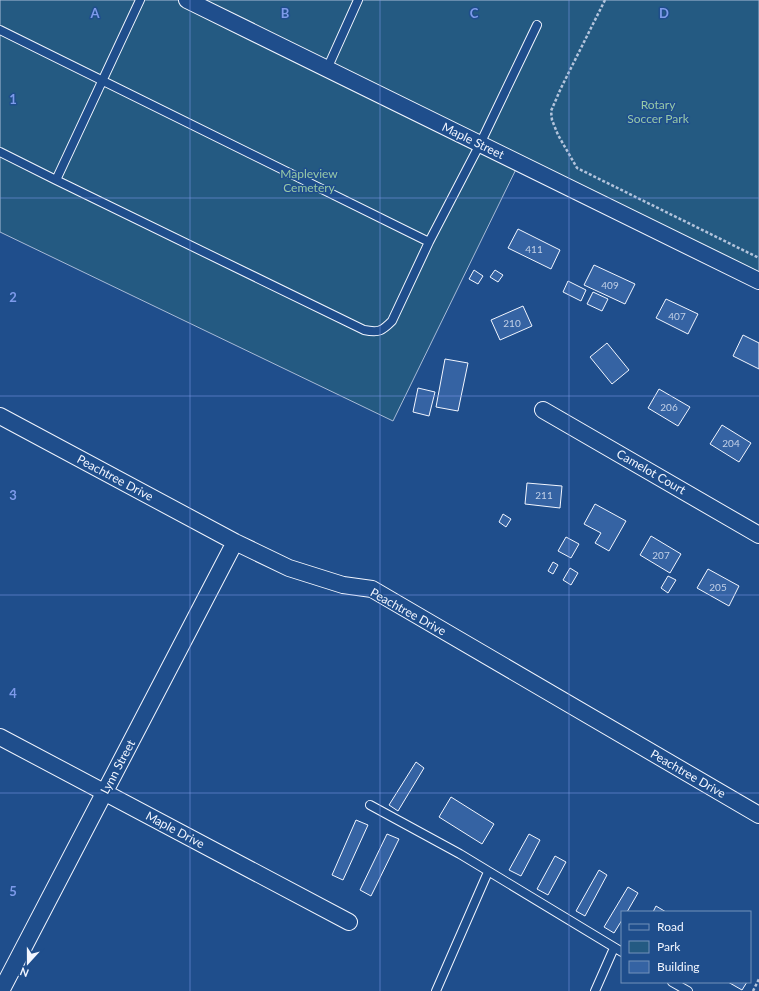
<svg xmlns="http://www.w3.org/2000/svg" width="759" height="991" viewBox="0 0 759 991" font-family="Lato,sans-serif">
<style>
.green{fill:#245a82;stroke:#a8bbd7}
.building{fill:#3563a3;stroke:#f2f6ff}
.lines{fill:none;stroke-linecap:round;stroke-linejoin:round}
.service-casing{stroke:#f2f6ff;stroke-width:10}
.minor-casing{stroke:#f2f6ff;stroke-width:18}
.path{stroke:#b3c4dc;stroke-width:2.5;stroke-dasharray:3 2;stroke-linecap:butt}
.service{stroke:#1f4e8c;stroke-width:8}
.minor{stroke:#1f4e8c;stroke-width:16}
.grid{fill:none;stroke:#7d9aea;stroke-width:1;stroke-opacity:0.55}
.labels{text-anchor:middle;stroke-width:3;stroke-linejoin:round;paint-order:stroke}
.number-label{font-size:10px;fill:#c3d1e8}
.park-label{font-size:12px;fill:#97c8a6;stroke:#1f4e8c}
.street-label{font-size:12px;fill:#f2f6ff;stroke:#1f4e8c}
.grid-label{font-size:13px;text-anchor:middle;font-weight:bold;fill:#7d9aea;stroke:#1f4e8c;stroke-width:3;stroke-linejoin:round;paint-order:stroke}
</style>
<rect width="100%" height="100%" fill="#1f4e8c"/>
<path class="green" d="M0,0H759V274L521,159L393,421L0,232Z"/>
<path class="building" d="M518,229L560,250L551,269L508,248Z
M594,265L635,284L625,304L584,285Z
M474,270L483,276L478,284L469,279Z
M495,270L503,275L498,282L490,277Z
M568,281L586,290L581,301L563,292Z
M593,292L608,299L602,311L587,304Z
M666,299L698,314L688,334L656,318Z
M523,306L532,326L500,340L491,320Z
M743,335L759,343V369L733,356Z
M607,343L629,370L612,384L590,357Z
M445,359L468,363L458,411L436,407Z
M418,388L435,392L429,416L413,412Z
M659,389L690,407L678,426L648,408Z
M722,425L751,443L739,462L710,444Z
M527,483L562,486L560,508L525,504Z
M595,504L626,521L609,551L595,543L601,533L584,524Z
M503,514L511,519L506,527L499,522Z
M651,536L681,554L670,573L640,555Z
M566,537L579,544L571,558L558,551Z
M553,562L558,565L553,574L548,571Z
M570,568L578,573L571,585L563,580Z
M708,569L739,586L729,606L697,588Z
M668,576L676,580L668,593L661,588Z
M416,762L424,768L398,811L389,805Z
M451,797L494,824L482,844L439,817Z
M356,820L368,825L343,880L332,875Z
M387,834L399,839L371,896L360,890Z
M529,834L540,840L521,876L509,870Z
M555,856L566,862L548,895L537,889Z
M599,870L607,875L585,916L576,911Z
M628,887L638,893L627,912H622V920L614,933L604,927Z
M656,906L666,912H653Z
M728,982H747L742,990Z"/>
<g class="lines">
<g class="service-casing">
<path id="service" d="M0,30L429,242L392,321C382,331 379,333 364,330L56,180L140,0
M327,69L358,0
M0,152L56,180
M429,242L480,144L537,25
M370,805L460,854L622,952
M672,982L688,991
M436,991L488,872
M595,991L614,948"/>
</g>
<g class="minor-casing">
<path id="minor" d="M187,0L759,281
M543,410L759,535
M0,416L235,542L289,568L343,585L372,589L759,815
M0,737L349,922
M1,991L235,542"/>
</g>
<path class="path" d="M605,0L561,88L551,111L552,120L558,135L577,168L759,258
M753,991L759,979"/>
<use href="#service" class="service"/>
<use href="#minor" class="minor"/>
</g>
<path class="grid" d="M190,0V991M380,0V991M569,0V991M0,198H759M0,396H759M0,595H759M0,793H759"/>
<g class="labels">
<g class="number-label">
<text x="534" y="253">411</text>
<text x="610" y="289">409</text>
<text x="677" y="320">407</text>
<text x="512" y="327">210</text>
<text x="669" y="411">206</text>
<text x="731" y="447">204</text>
<text x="544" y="499">211</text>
<text x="661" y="559">207</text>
<text x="718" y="591">205</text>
</g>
<g class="park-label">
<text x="658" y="109">Rotary<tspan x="658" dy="14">Soccer Park</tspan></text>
<text x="309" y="178">Mapleview<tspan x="309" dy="14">Cemetery</tspan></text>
</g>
<g class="street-label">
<text transform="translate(473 141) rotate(26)" y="4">Maple Street</text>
<text transform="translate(651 472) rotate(30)" y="4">Camelot Court</text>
<text transform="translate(115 478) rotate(28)" y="4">Peachtree Drive</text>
<text transform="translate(408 612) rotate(29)" y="4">Peachtree Drive</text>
<text transform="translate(118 767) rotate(-62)" y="4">Lynn Street</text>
<text transform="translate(688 774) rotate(30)" y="4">Peachtree Drive</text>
<text transform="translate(175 830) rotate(28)" y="4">Maple Drive</text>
</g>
</g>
<g class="grid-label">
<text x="95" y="18">A</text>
<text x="285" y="18">B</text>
<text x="474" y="18">C</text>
<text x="664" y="18">D</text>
<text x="13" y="104">1</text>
<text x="13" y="302">2</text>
<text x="13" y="500">3</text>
<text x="13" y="698">4</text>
<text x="13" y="896">5</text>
</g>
<rect x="621" y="911" width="130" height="72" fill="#1f4e8c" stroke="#7391ba"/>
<rect x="629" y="924" width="20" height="6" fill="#1f4e8c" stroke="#7391ba"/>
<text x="657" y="931" font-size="12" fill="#f2f6ff">Road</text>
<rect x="629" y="941" width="20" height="12" fill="#245a82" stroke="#7391ba"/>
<text x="657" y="951" font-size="12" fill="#f2f6ff">Park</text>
<rect x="629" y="961" width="20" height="12" fill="#3563a3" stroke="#7391ba"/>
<text x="657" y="971" font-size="12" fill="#f2f6ff">Building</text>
<g transform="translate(28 963) rotate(201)" stroke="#1f4e8c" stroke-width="3" paint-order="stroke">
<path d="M0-3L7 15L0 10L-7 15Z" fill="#f2f6ff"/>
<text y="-6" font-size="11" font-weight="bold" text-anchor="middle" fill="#f2f6ff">N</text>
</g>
</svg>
